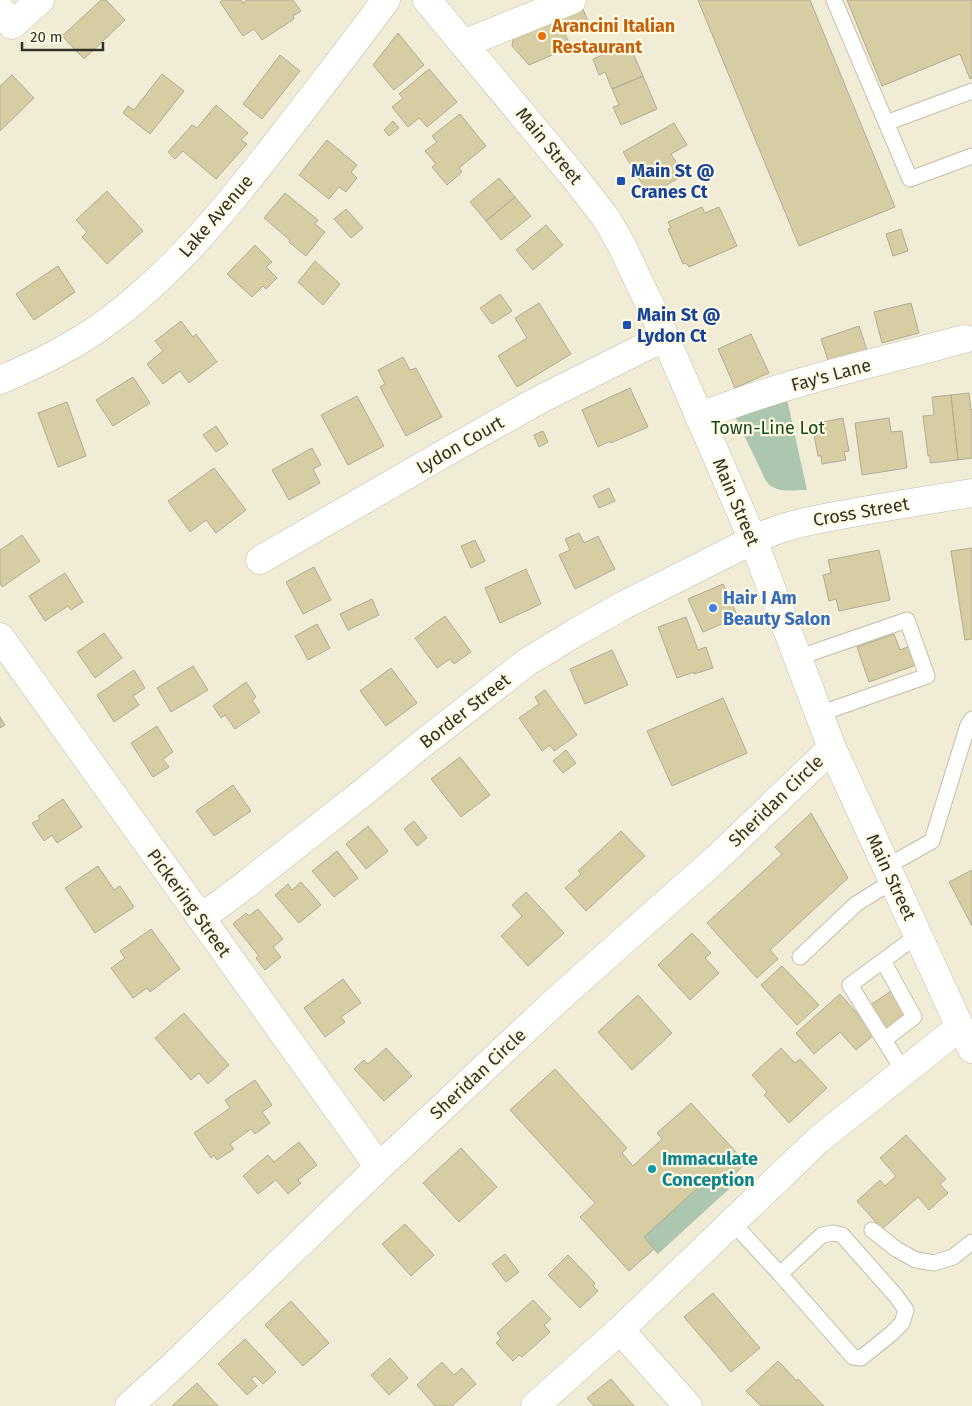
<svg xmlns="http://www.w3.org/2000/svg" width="972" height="1406" viewBox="0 0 972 1406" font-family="'Fira Sans',sans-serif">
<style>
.green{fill:#adc6af}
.building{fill:#d7cda3;stroke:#b0ac97}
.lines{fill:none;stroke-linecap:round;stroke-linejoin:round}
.service-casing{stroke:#c3bea9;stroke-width:17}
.minor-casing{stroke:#c3bea9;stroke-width:29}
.tertiary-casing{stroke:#c3bea9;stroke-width:29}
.primary-casing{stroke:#c3bea9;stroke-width:29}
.service{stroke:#fff;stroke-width:15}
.minor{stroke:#fff;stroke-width:28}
.tertiary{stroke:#fff;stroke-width:28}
.primary{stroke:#fff;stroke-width:28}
.food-dot{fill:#e8710a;stroke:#fffae3;stroke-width:2}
.transit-dot{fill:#1a4fb4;stroke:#fffae3;stroke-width:2}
.shop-dot{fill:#3f7fe0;stroke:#fffae3;stroke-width:2}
.culture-dot{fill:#0f9aa8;stroke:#fffae3;stroke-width:2}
.labels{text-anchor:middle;stroke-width:4.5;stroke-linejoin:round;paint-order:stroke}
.food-label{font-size:18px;font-weight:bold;fill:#c56008;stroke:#fffae3;text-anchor:start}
.street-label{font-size:18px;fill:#323027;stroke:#fffae3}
.transit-label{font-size:18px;font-weight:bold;fill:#164399;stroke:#fffae3;text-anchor:start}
.park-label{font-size:18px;fill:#14481f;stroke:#fffae3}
.shop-label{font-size:18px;font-weight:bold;fill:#366cbe;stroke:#fffae3;text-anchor:start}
.culture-label{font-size:18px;font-weight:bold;fill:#0d838f;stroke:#fffae3;text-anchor:start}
</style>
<rect width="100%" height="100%" fill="#f1ecd6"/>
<path class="green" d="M786,395L807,490C793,490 775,494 766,481L734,414Z
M710,1168L729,1189L658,1254L636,1233Z"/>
<path class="building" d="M101,0H106L125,20L84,59L62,36Z
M223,0H241L243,3L247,0H293L301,11L293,16L294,19L262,40L254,29L243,36L220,2Z
M698,0H810L895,207L799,246Z
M847,0H972V78L970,79L960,54L882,86Z
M582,7L589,23L565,34L571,47L529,65L512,46L513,39Z
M398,33L424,65L394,90L373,65Z
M629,44L643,76L612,89L605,72L599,75L593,59Z
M280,55L300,71L262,119L243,104Z
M429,69L457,102L427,127L419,118L408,127L392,107L403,98L399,94Z
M162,74L184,91L150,134L123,113L128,106L134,110Z
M12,75L34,98L0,131V86Z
M643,76L657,109L621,125L613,107L619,105L612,89Z
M216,105L248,133L241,140L247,144L216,179L183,151L175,159L168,152L192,125L197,128Z
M460,114L486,146L459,168L462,172L447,185L432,167L436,164L425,151L437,142L432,136Z
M393,121L399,128L389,136L384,130Z
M674,123L687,145L671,154L684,175L649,195L623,152Z
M327,140L357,165L351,172L357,178L346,192L339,187L329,199L299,175Z
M499,178L515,197L486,221L470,202Z
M107,191L143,231L107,264L82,237L87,232L76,220Z
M285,193L318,220L315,224L325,232L306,256L289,242L290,240L264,218Z
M515,197L531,216L501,240L486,221Z
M702,207L705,213L719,207L737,246L689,267L686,263L683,264L668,229L671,228L668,222Z
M346,209L363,228L351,238L334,219Z
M546,225L563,245L533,270L516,250Z
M901,229L908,251L893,256L886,234Z
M255,245L272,262L266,267L277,278L266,289L263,286L252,297L227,274Z
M315,261L340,284L323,305L298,282Z
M58,266L75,292L34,320L16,294Z
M500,294L512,311L492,324L480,308Z
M539,303L571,354L517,387L498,356L527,338L515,318Z
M911,303L919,333L882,343L874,312Z
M181,321L193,337L196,334L217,362L189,383L180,371L163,384L147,364L163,351L155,341Z
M859,326L867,350L829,363L821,339Z
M751,334L769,373L735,388L718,349Z
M403,357L410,370L416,368L442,417L406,436L380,387L385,384L378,370Z
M133,377L150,403L113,426L96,400Z
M630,388L648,427L611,443L610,441L598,447L582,410Z
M969,393L971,410L972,409V458L958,460L951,395Z
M951,395L958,460L930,463V456H928L923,416L934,415L932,397Z
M357,396L384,446L348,465L321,415Z
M67,402L86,456L58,467L38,413Z
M843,418L849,451L844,452L846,460L822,464L821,456H818L812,424Z
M889,418L891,432L902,431L907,468L862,475L855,423Z
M216,426L228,444L216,452L203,435Z
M543,431L548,442L539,447L534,435Z
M312,448L321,465L313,469L320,483L289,500L272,470Z
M214,468L246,510L216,533L206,520L190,532L168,501Z
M609,488L615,501L599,508L593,496Z
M579,533L584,543L598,536L615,569L575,589L559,555L570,550L565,539Z
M22,535L40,561L2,587L0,583V550Z
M475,540L485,561L471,568L461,546Z
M972,548V639L965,640L951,551Z
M879,550L890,600L839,611L836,599L829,601L823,575L831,573L828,560Z
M314,567L331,600L303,614L286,582Z
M526,569L541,604L500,623L485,588Z
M65,573L83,602L71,610L68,606L45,621L29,596Z
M723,584L738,617L703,632L688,599Z
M372,599L379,615L348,630L340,614Z
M445,616L471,652L454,664L450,659L437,668L415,638Z
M686,617L698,650L706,647L713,668L694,674V672L677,678L658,627Z
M317,624L330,648L308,660L295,636Z
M104,633L122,658L95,678L77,652Z
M894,634L900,650L910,646L916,665L869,682L857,647Z
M612,650L628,685L585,704L570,669Z
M193,666L208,690L171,712L157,688Z
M391,668L417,703L386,726L360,691Z
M134,670L145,688L133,696L139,705L114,722L97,695Z
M246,682L256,697L252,700L260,712L235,729L225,715L221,718L213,706Z
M545,690L577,735L554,751L550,745L542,751L519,718L539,704L535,697Z
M723,698L747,753L672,786L647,731Z
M0,717L5,725L0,728Z
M157,726L173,752L163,759L169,767L153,777L131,743Z
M566,750L576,763L563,773L553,761Z
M460,757L490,795L461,817L431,779Z
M233,785L251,811L214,836L196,811Z
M63,799L82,827L57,843L52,835L44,841L32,823L40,819L38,816Z
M811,813L848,878L770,950L778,959L757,978L707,923L782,854L775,847Z
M414,821L427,838L417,846L404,829Z
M368,826L388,851L366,869L346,844Z
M621,831L645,856L586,911L565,888L581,874L578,871Z
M337,851L358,878L334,897L312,871Z
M98,866L114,890L120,886L134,907L95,933L65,888Z
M972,870V926L949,882Z
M301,882L321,905L299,923L275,895L288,884L292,890Z
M526,892L564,933L528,966L501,936L522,916L512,905Z
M258,909L283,939L273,947L281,957L265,970L256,958L259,956L233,924L246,913L249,916Z
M151,929L180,969L150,992L147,988L133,998L111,968L125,958L120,951Z
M692,933L711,953L705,958L719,973L690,1000L658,965Z
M782,966L819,1005L797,1025L761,985Z
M343,979L361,1003L341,1017L345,1022L325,1037L304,1008Z
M891,991L909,1019L887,1034L869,1006Z
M840,994L875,1034L856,1050L840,1032L814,1054L796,1033Z
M638,995L672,1033L632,1070L598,1032Z
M184,1013L229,1065L208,1084L199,1073L191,1080L155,1038Z
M386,1048L412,1076L384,1101L354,1069L364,1060L368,1064Z
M781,1048L795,1063L800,1059L827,1088L789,1123L764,1095L767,1092L752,1075Z
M555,1069L627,1148L622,1153L633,1166L662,1139L657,1133L691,1103L746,1163L724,1184L714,1173L644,1237L654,1249L629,1271L580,1217L595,1203L510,1110Z
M255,1080L272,1105L262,1112L270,1123L255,1134L251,1129L230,1144L234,1149L217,1160L214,1155L211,1158L194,1133L230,1108L225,1100Z
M906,1135L946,1179L940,1184L948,1193L929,1210L918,1197L882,1229L857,1201L880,1180L885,1186L896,1176L880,1158Z
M299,1142L317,1165L298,1180L301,1183L288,1194L276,1180L258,1194L243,1176L268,1155L274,1162Z
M461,1148L497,1187L459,1222L423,1183Z
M405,1224L434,1255L411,1276L382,1244Z
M505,1254L519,1272L506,1282L492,1264Z
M568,1255L595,1283L593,1286L598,1291L580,1308L548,1275Z
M713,1293L760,1348L731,1372L684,1317Z
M533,1300L551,1319L544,1325L550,1332L522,1357L519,1355L513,1361L496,1343L501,1338L497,1333Z
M291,1301L329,1343L303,1366L265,1325Z
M245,1339L276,1372L263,1384L255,1376L251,1379L257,1386L247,1395L218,1364Z
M390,1358L408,1378L389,1395L371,1375Z
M778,1361L797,1381L798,1379L824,1406H761L746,1391Z
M442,1362L454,1375L462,1368L476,1384L452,1406H435L417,1385Z
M611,1379L634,1406H594L587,1398Z
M197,1383L218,1406H172Z"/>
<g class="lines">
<g class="service-casing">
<path id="service" d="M834,0L910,179L972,156
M886,123L972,91
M797,658L907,620L927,676L819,714
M886,867L932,841L968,725L972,719
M800,957L856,904L893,881
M883,961L914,1017L884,1040
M904,1072L850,985L918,935
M732,1222L780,1274L853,1357L861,1358L891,1334L902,1323L906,1310L896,1296L842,1235L833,1233L822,1235L780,1274
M872,1230L896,1249L916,1260L934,1263L953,1257L972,1242"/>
</g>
<g class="minor-casing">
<path id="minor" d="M0,9L12,25L40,0
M463,44L572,0
M699,417C785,382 876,363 964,339
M260,560L457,446L539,400L665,337
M0,637L379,1167
M201,918L244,886L365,791L417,748L527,662L578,631L624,605L753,540
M620,1330L688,1406
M129,1406L173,1366L379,1167L559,998L716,859L832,748
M535,1406L620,1330L818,1140L960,1027"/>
</g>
<g class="tertiary-casing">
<path id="tertiary" d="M0,380C36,365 71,348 103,325C170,277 223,212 273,148C311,99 349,50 386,0
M753,540C787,523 821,519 857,512C896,505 934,499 972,493"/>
</g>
<g class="primary-casing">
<path id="primary" d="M427,0L571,173L606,218L622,246L665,337L753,540L832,748L960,1027L972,1049"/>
</g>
<use href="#service" class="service"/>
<use href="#minor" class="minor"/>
<use href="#tertiary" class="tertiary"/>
<use href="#primary" class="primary"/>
</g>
<circle class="food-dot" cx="542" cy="36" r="5"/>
<g class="transit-dot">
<rect x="616" y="176" width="10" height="10" rx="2.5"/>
<rect x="622" y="320" width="10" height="10" rx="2.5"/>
</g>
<circle class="shop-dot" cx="713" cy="608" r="5"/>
<circle class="culture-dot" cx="652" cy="1169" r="5"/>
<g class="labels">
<g class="food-label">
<text x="552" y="32">Arancini Italian<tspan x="552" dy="21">Restaurant</tspan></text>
</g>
<g class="street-label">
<text transform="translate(549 146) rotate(51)" y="6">Main Street</text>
<text transform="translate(216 216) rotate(-49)" y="6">Lake Avenue</text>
<text transform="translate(831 375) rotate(-15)" y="6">Fay's Lane</text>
<text transform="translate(460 445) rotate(-30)" y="6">Lydon Court</text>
<text transform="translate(736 502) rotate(67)" y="6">Main Street</text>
<text transform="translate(861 512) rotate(-10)" y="6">Cross Street</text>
<text transform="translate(465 711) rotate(-38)" y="6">Border Street</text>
<text transform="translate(776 801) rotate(-44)" y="6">Sheridan Circle</text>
<text transform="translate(891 877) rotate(65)" y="6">Main Street</text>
<text transform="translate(189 903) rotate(54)" y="6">Pickering Street</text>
<text transform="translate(478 1074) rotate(-43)" y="6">Sheridan Circle</text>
</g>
<g class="transit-label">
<text x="631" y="177">Main St @<tspan x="631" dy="21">Cranes Ct</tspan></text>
<text x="637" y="321">Main St @<tspan x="637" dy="21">Lydon Ct</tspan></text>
</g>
<g class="park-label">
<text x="768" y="434">Town-Line Lot</text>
</g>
<g class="shop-label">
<text x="723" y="604">Hair I Am<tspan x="723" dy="21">Beauty Salon</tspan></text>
</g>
<g class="culture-label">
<text x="662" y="1165">Immaculate<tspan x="662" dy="21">Conception</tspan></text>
</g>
</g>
<path d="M22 42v8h81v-8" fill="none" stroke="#323027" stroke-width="2.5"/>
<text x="30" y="42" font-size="15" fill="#323027" stroke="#fffae3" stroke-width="4" paint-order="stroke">20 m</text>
</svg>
